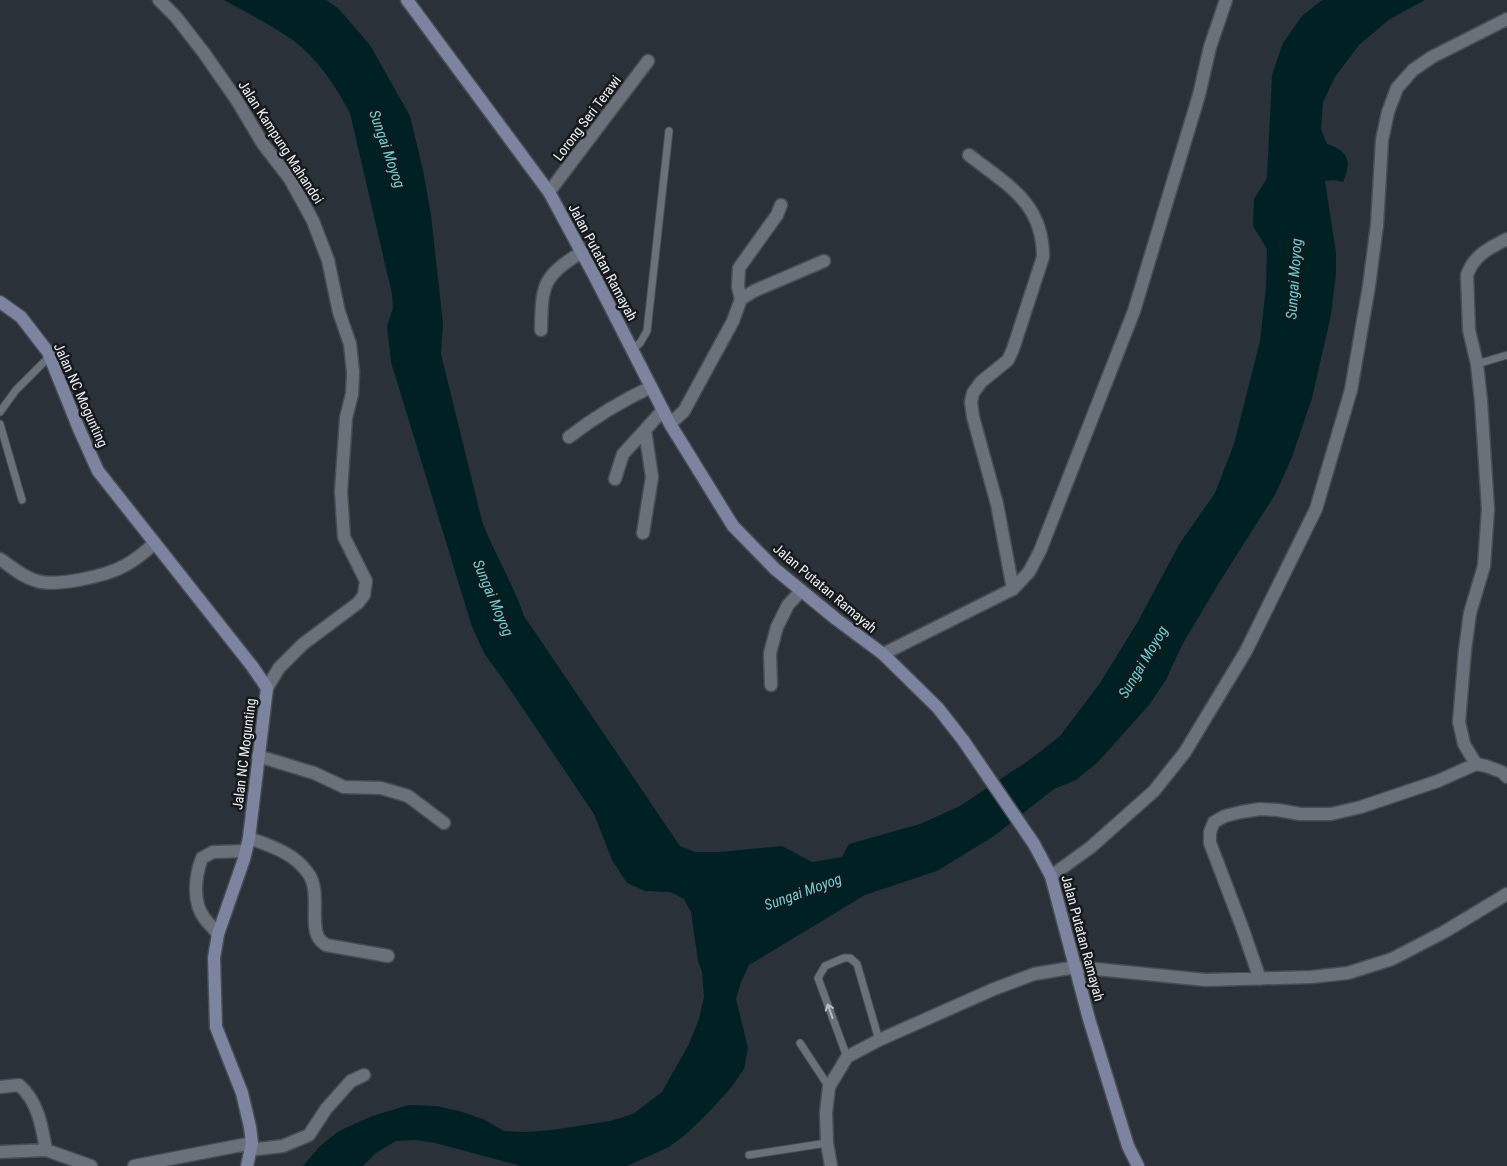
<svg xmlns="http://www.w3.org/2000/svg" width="1507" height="1166" viewBox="0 0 1507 1166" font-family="'Roboto Condensed',sans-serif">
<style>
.water{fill:#002123}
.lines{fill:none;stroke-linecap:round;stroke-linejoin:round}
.lane-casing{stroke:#484d53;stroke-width:9}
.street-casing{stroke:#484d53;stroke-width:15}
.secondary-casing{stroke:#484d53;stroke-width:15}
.lane{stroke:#6a717a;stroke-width:7}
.street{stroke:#6a717a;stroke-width:12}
.secondary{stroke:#7d84a0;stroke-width:12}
.oneway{stroke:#b8bdc4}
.labels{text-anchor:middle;stroke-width:5;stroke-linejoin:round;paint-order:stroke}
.street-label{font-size:14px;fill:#ecf0f5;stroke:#16191c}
.water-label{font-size:15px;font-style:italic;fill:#68d2d6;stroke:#16191c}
</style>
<rect width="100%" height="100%" fill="#2b3139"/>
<path class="water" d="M224,0H326L338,8L370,45L410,116L423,170L431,215L443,323L441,354L482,521C494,553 513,583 524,616L680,846L695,852H719L782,846L812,862L842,857L849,844L920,824L960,806L1028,761L1060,736L1100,683L1137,623L1180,543L1215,493L1234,444L1260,341L1266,287L1267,249L1253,226L1254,199L1267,178L1272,75L1283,43L1302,16L1322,0H1425L1390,19L1359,45L1335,77L1323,102L1321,129L1327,144C1349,151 1352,162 1343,182L1334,180L1325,181L1336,253V273L1331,315L1312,398L1292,457L1276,493L1219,583L1182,645L1166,680L1149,705L1098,762L1076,780L1054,789L994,836L937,871L865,895L749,965L741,982L736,999L748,1048L744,1069L730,1089L705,1116L685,1135L669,1147L627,1166H521L435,1143L416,1140L396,1141L376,1153L363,1166H303L320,1146L339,1131L372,1116L409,1105L436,1106L459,1111L483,1119L504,1131L526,1132L552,1130L610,1121L633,1114L662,1092L689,1044L699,1019L704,997L702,972L698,961L691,912L684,899L670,892L645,891L627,883L612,860L594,814L507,685L484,653L472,627L391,362L387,326L393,308L392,294L350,113C336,87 318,59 294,41C272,25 247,13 224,0Z"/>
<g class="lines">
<g class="lane-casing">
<path id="lane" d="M632,350L640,343L647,331L669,131
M1477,364L1507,355
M0,412L16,390L50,356
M0,424L22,500
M800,1043L829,1087
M847,1057L818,978L825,966L844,958H850L857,964L879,1040
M749,1155L827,1143"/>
</g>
<g class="street-casing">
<path id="street" d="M159,0L176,17L204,53L236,99L263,144L290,179L313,221L328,260L339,312L350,344L353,372L352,394L346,418L341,492L344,537L366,581L364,595L358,603L303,644L279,668L267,688
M969,155C1007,185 1043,202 1043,257L1013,349L1008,360L981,382L973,393L971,402L973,417L997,504L1013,589
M549,192L648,61
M741,299L738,287L739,268L777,215L781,205
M541,330C542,284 542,277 582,252
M670,424L684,411L733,321L741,299L754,291L824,261
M569,437C595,417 621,401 651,387
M615,479L623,454L645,430
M643,533L652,477L645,430L663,410
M0,559C12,567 22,577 37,581C56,587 106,576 124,566C136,560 145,552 155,543
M883,654L1013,589L1029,572L1040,551L1134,311L1199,95L1210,47L1226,0
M771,685L770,653L777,627L788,605L801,591
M258,756L314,773L344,787L381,788L408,796L444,823
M1476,764L1464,744L1459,722L1465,650L1470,613L1484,566L1488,509L1481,401L1477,364L1469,330L1467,275C1474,255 1489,248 1507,239
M249,838C271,846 294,853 308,873C321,890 310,921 318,937C320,941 323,943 326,945L388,956
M1051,876L1091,847L1154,791L1185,752L1246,651L1316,509L1351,390L1369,286L1377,225L1382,140L1388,112L1397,88L1413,70L1432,57L1507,19
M218,934C214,929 209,924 205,919C192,903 195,876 202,858L213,852L246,851
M1260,979L1242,927L1210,843V832L1214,822L1225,816L1241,812L1260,809L1278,810L1300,814H1331L1361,807L1438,781L1476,764L1486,766L1502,772L1507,777
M0,1087L19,1085C38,1101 42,1127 46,1150
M250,1150L283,1146L309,1135L326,1109L351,1081L364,1075
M0,1152L46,1150L91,1166
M134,1166L252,1143
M831,1166L827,1143L826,1113L829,1087L847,1057L879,1040L994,989L1034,974L1076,967L1206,980L1311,977L1348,973L1392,959L1444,932L1507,894"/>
</g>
<g class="secondary-casing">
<path id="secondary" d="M407,0L549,192L595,277L670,424L733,526L775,569L836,619L883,654L938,708L963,740L1034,844L1051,876L1089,1019L1128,1146L1138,1166
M0,302L21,317L48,352L79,429L98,471L252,666L267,688L249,838L244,859L218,934L214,958L216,1027L242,1093L250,1127L252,1143L247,1166"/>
</g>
<use href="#lane" class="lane"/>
<use href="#street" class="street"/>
<use href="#secondary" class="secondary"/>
</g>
<defs><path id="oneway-shaft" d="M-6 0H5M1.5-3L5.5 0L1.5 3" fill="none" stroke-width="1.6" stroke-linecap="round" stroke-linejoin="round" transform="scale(1.25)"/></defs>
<use class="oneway" href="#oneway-shaft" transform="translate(830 1011) rotate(-110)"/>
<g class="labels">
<g class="street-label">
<text transform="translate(587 118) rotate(-53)" y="5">Lorong Seri Terawi</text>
<text transform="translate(281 142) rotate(57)" y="5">Jalan Kampung Mahandoi</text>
<text transform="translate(603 262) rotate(62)" y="5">Jalan Putatan Ramayah</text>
<text transform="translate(81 395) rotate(66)" y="5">Jalan NC Mogunting</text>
<text transform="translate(825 588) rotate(40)" y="5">Jalan Putatan Ramayah</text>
<text transform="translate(244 754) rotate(-83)" y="5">Jalan NC Mogunting</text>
<text transform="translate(1083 938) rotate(75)" y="5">Jalan Putatan Ramayah</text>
</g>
<g class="water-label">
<text transform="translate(387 149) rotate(71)" y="5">Sungai Moyog</text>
<text transform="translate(1294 279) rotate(-86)" y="5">Sungai Moyog</text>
<text transform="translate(493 598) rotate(67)" y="5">Sungai Moyog</text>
<text transform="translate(1143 662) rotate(-59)" y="5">Sungai Moyog</text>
<text transform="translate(803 892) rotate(-20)" y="5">Sungai Moyog</text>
</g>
</g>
</svg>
